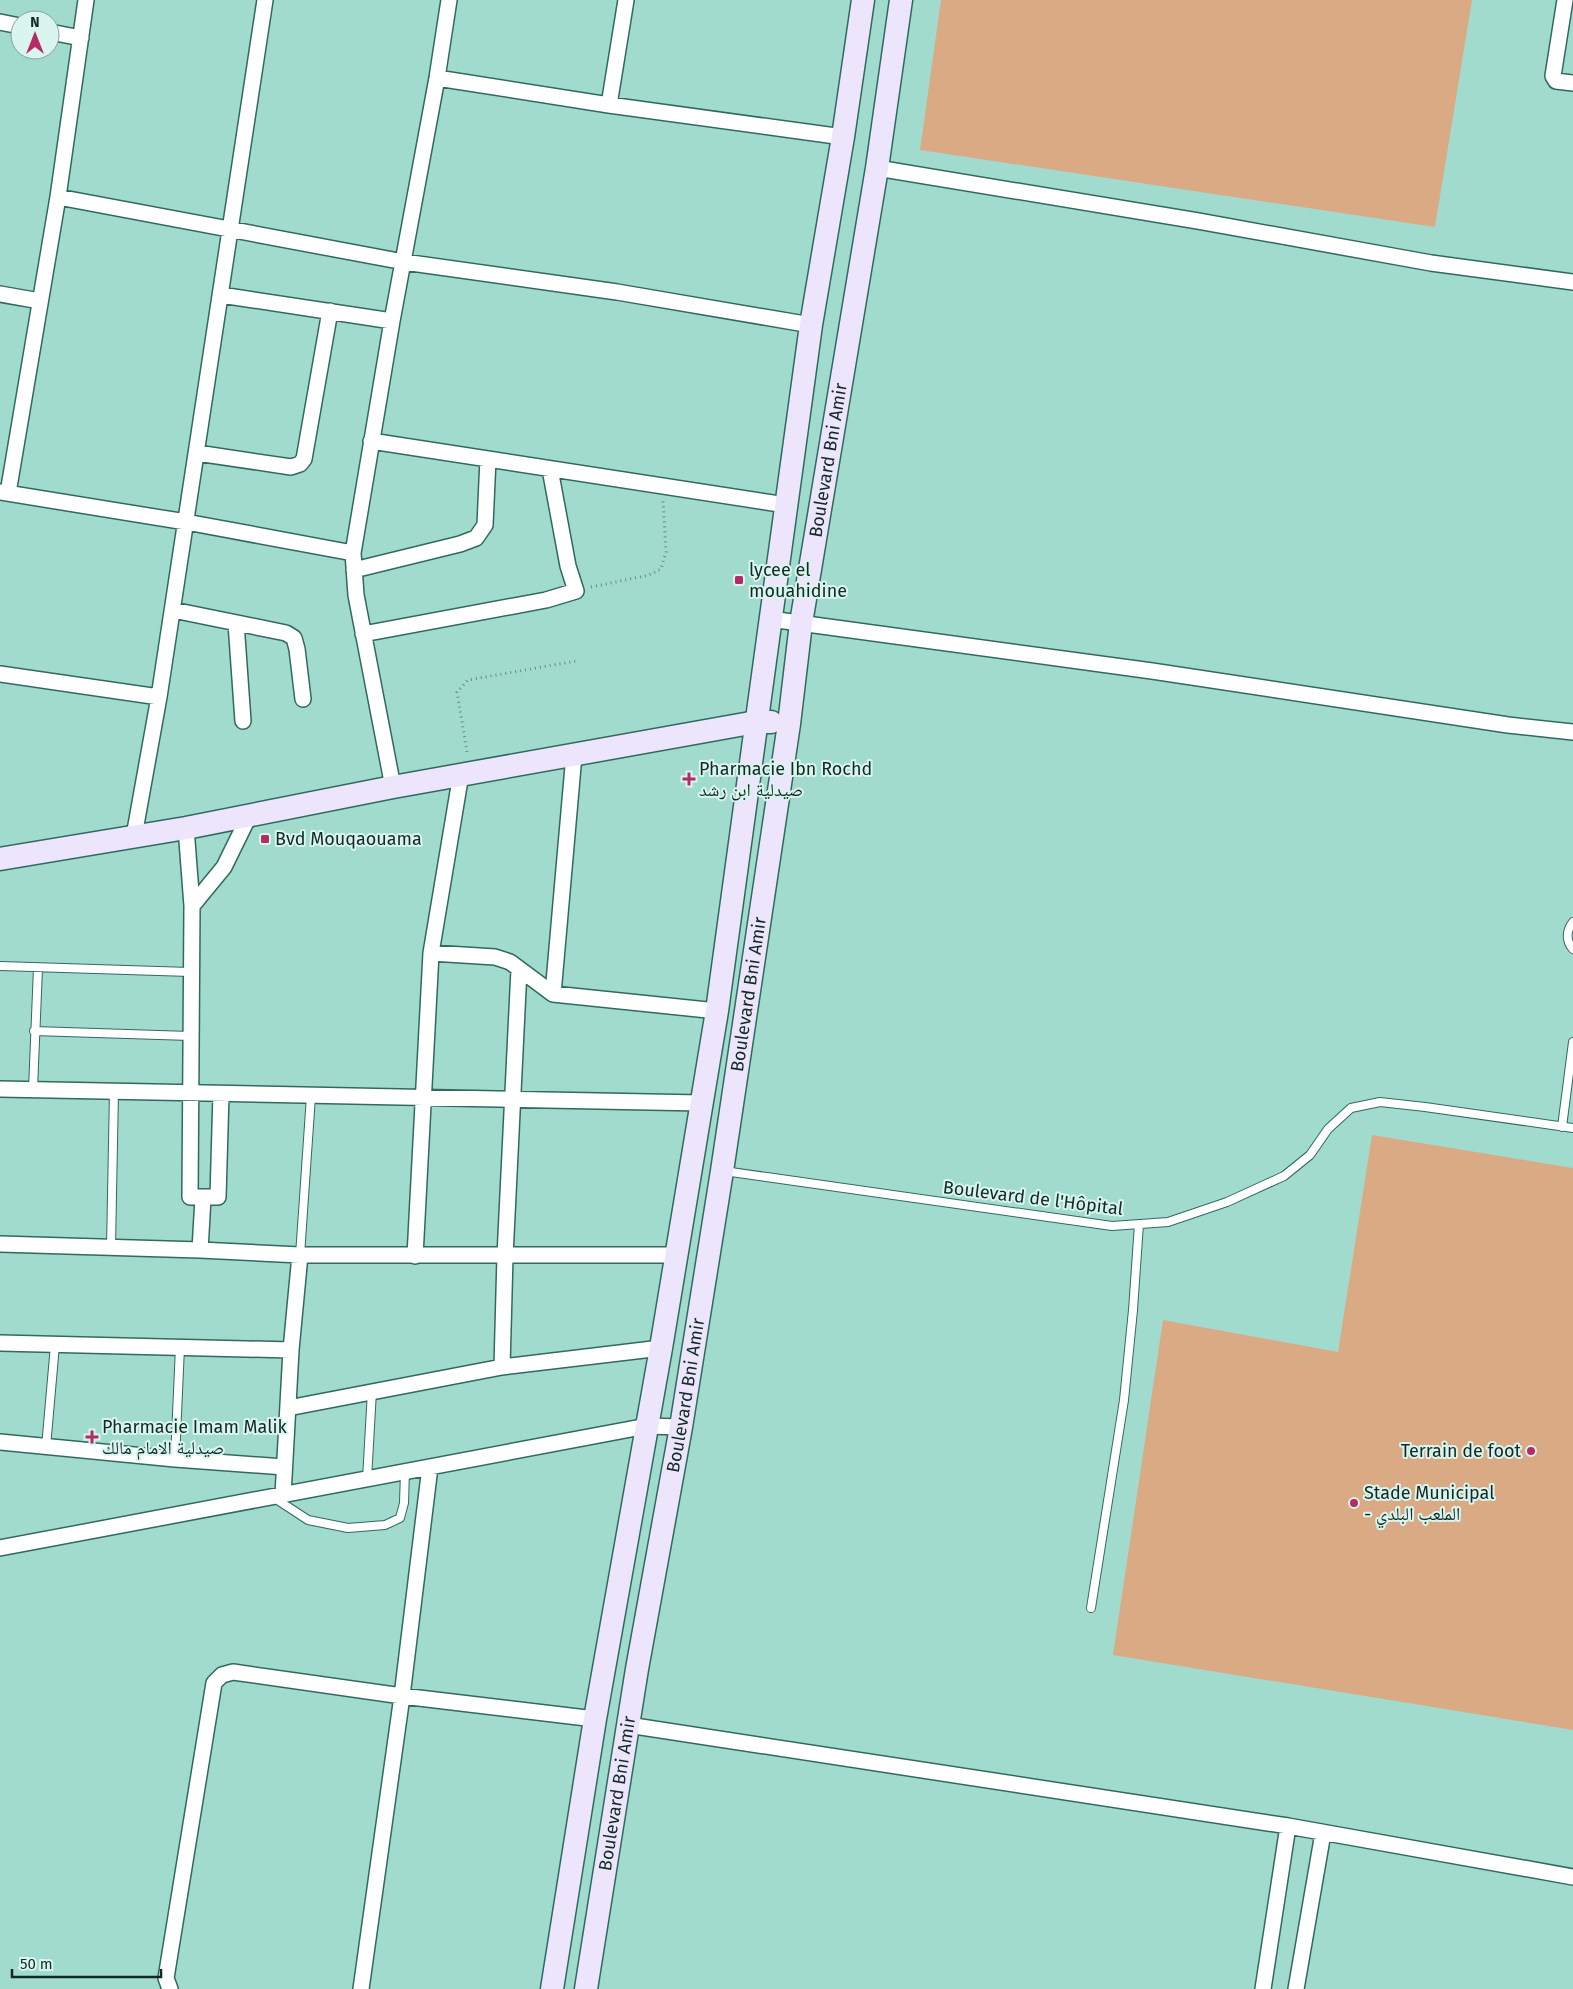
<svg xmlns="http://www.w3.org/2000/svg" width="1573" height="1989" viewBox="0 0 1573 1989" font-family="'Fira Sans','Noto Naskh Arabic',sans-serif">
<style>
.green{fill:#daaa85}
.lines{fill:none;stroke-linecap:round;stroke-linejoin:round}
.lane-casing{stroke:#31695f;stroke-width:10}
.street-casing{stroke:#31695f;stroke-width:18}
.secondary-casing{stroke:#31695f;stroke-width:25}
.path{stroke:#638e85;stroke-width:3;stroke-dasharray:1 4;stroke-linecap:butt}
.lane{stroke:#fff;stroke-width:8}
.street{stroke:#fff;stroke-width:15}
.secondary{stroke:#ece5fb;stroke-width:22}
.poi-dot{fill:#b52a67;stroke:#d9f5ee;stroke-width:2}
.labels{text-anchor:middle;stroke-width:4;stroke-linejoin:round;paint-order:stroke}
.street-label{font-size:18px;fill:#122925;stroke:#d9f5ee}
.poi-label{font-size:18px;fill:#122925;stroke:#d9f5ee;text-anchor:start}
</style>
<rect width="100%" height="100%" fill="#a1dbce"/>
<path class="green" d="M941,0H1472L1435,227L920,150Z
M1372,1135L1573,1168V1730L1113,1655L1163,1320L1338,1352Z"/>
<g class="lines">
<g class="lane-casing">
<path id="lane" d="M1573,922C1566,931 1566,941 1573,949
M0,966L190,972
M34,1031L190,1036
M33,1089L38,968
M1562,1127L1573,1042
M724,1171L1112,1226L1168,1222L1227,1202L1284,1176L1310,1155L1328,1129L1351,1108L1380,1102L1425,1107L1573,1128
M111,1247L114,1091
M300,1255L311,1096
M46,1447L55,1345
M175,1459L180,1347
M367,1479L372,1391
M273,1497L308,1520L348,1528L385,1525L400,1518L404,1503L405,1471
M1091,1608L1124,1400L1133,1310L1139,1224"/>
</g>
<g class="street-casing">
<path id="street" d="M1565,0L1553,76L1556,81L1573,83
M0,22L20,26
M50,32L81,38
M437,78L609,105L843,137
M609,105L626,0
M877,168L1198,221L1431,263L1573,282
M58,197L404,262L617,292L811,325
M0,294L40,301
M221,295L392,321
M371,441L786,505
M197,453L291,467L300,464L304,459L330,311
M0,492L186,522L353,553
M8,493L58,197L86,0
M354,570L460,544L476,538L485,525L488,459
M173,610L286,633L294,638L297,649L303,699
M770,619L1152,671L1508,725L1573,732
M236,623L243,721
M363,634L546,600L576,591L568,566L550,469
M0,674L159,697
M393,787L356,595L353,553L392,321L437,78L449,0
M186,828L192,906L190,1197H218L221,1094
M134,836L159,697L265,0
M192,906L224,867L249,816
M431,953L495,957L510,962L553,994L717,1011
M553,994L574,755
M0,1089L701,1103
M0,1244L200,1250L300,1255H676
M200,1250L203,1198
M415,1256L431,953L461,774
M0,1343L291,1350
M502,1367L505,1256L519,969
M288,1408L502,1367L661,1348
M0,1442L175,1459L284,1467
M283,1495L291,1350L300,1255
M0,1548L647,1426L681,1427
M628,1725L1288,1826L1573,1877
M170,1989L166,1978L214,1683L222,1675L233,1672L402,1696L595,1719
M361,1989L402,1696L430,1467
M1263,1989L1288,1826
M1296,1989L1323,1833"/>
</g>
<g class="secondary-casing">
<g id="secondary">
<path d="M0,859L186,828L393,787L756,722H771"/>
<path d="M552,1989L595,1719L661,1348L717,1011L811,325L843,137L863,0"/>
<path id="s1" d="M586,1989L637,1669L681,1427L722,1171L789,724L801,623L877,168L901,0"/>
</g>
</g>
<path class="path" d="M591,587L649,575L661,569L666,552L663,501
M467,752L457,692L468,680L576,661"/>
<use href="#lane" class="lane"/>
<use href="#street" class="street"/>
<use href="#secondary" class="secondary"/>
</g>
<g class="poi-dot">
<rect x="734" y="575" width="10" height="10" rx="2.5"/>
<path d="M686.5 771.5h5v5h5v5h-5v5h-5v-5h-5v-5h5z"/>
<rect x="260" y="834" width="10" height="10" rx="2.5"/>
<path d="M89.5 1429.5h5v5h5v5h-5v5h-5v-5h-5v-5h5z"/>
<circle cx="1531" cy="1451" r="5"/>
<circle cx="1354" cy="1503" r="5"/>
</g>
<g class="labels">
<g class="street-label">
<text dy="6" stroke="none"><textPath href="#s1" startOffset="1548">Boulevard Bni Amir</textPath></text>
<text dy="6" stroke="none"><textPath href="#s1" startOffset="1008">Boulevard Bni Amir</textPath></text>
<text transform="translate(1033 1198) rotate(7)" y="6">Boulevard de l'Hôpital</text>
<text dy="6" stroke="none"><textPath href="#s1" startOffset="602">Boulevard Bni Amir</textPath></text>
<text dy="6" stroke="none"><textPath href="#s1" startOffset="198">Boulevard Bni Amir</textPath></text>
</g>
<g class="poi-label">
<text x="749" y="576">lycee el<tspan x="749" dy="21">mouahidine</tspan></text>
<text x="699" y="775">Pharmacie Ibn Rochd<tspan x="699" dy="21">صيدلية ابن رشد</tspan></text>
<text x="275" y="845">Bvd Mouqaouama</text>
<text x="102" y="1433">Pharmacie Imam Malik<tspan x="102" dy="21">صيدلية الامام مالك</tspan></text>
<text x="1521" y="1457" text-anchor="end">Terrain de foot</text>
<text x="1364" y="1499">Stade Municipal<tspan x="1364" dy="21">- الملعب البلدي</tspan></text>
</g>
</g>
<g transform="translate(35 35)"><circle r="24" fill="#d9f5ee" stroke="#89a39e"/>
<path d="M0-4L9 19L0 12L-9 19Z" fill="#b52a67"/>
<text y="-8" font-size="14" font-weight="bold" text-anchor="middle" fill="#122925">N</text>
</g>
<path d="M12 1969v8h149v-8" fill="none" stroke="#122925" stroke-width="2.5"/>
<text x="20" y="1969" font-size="15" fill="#122925" stroke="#d9f5ee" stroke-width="4" paint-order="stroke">50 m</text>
</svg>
